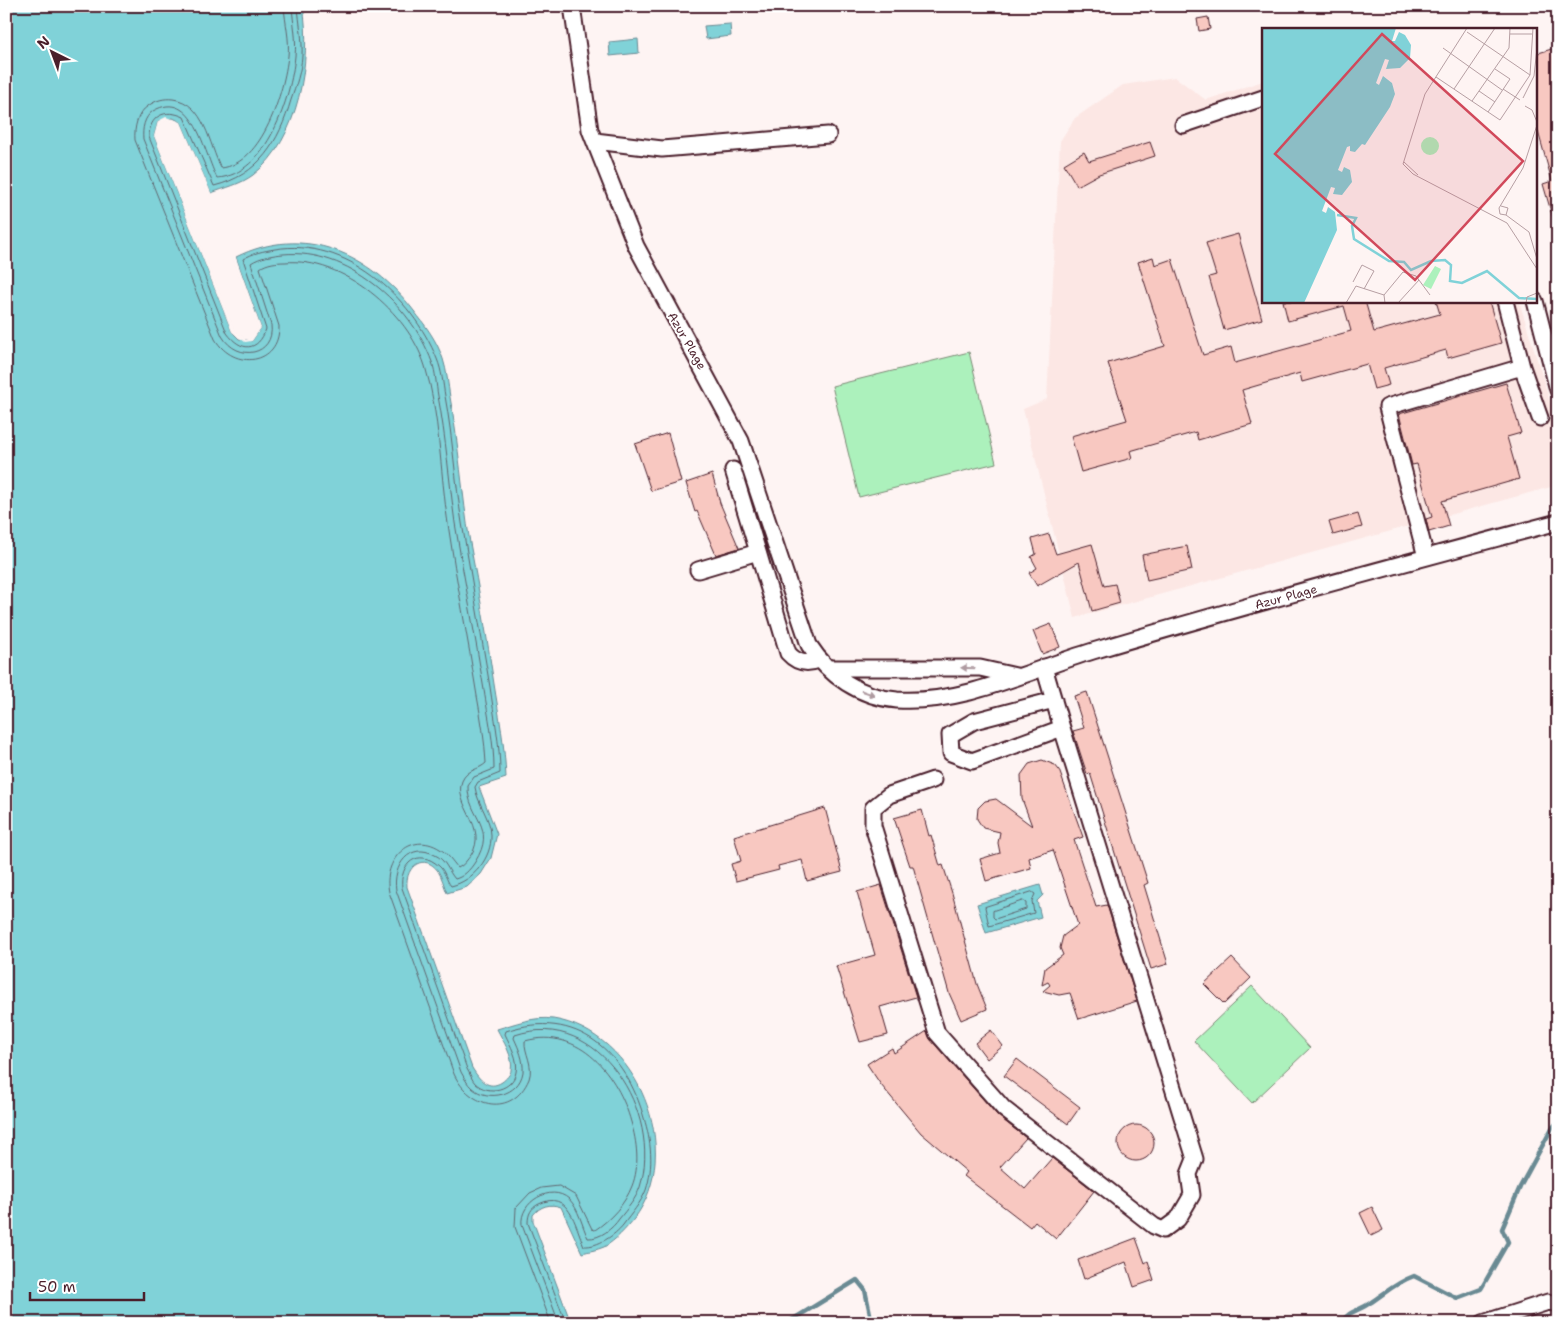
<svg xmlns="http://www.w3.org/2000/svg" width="1564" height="1329" viewBox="0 0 1564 1329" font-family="'Shantell Sans',sans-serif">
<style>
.built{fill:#fce7e4}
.green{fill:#acf1bc;stroke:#7b8874}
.water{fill:#80d2d8;stroke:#6a8a93}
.pier{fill:#fef4f3}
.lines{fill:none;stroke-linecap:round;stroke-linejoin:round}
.shore{stroke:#606770;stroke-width:1}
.stream{stroke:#6a8a93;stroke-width:4.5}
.building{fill:#f8c8c1;stroke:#4a1f2b}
.minor-casing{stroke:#4a1f2b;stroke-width:19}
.minor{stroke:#fff;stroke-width:15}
.oneway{fill:#ae9aa0}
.labels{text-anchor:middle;stroke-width:4;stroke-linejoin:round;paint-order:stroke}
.street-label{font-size:12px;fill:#4a1f2b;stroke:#fff}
.inset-river{fill:none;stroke:#80d2d8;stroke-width:2.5}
.inset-road{fill:none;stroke:#b69fa3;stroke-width:1}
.view{fill:#d1495b;fill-opacity:0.15;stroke:#d1495b;stroke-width:2.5}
.inset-edge{fill:none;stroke:#4a1f2b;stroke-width:2.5}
</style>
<rect width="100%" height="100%" fill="#fef4f3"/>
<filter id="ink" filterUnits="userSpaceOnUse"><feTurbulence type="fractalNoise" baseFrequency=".02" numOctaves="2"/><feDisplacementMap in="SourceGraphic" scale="10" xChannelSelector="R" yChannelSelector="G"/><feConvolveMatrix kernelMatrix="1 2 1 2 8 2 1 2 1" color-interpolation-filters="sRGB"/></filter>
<g filter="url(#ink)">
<path class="built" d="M1175,77L1206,100L1263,81V301H1519L1558,427V485L1075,618L1023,409L1047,399L1060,141L1075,118L1123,85Z"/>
<path class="green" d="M969,352L996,463L859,497L832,386Z
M1252,986L1310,1048L1252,1103L1194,1041Z"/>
<path class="water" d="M6,6H303C312,60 299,140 253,175C241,184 225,188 211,193L181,122L173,118L158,121L154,136L232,332L239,339L252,341L261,328L236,257C304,223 371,254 414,311C426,326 437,341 443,359C447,371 448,385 450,397C459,445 462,494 470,543C479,590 487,637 494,684C499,716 505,747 506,778L479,787L497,834L491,858L481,874L467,887L447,893C444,886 442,877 438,871C425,853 405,865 407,887L472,1068C479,1079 488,1091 502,1082C506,1079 511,1074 511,1070C514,1057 503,1041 497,1029C514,1024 535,1016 553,1019C637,1032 686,1151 634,1219C625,1230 616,1240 604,1247C597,1250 589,1251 582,1253L561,1207C550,1203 540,1206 533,1215V1221L571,1323H6Z
M730,24L731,36L706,39L704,26Z
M638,39L639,53L610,56L609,42Z
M1040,885L1043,895L1037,901L1041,917L986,933L977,904Z"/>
<path class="pier" d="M166,117L181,122L212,195L208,194L179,124L167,120L160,123L156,136L234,330L246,340L251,339L258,328L233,258L235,255L261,328L252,341L245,342L232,332L154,136L158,121Z"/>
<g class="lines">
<path class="shore" d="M284,6C285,23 290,39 288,56C284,91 263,164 221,168C209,145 205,103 173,99C164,98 156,100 148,106C137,113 134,128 135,140L215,339C234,371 280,365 279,326L260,268C267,263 277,262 285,262C343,257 408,312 425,366C440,415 440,472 448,524C456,581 468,638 477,696C481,718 485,741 486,763C479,770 467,769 462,781C453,805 489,827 471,855C467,860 464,865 458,868C452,861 448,854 440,849C410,830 382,861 389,892L454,1074C470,1108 512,1118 529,1079C534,1065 524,1053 525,1041C580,1026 618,1075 631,1122C637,1142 640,1166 632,1186C625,1204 611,1219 595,1230L592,1229L576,1196L559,1186L541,1188L530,1193L516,1208L515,1227L551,1323
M292,6C293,23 297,39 295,56C291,97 267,175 217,178C204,154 194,87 153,111C144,117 142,129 143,139L222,336C238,363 275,355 271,325L251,263C260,257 273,255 283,254C348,248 411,304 432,362C436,373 436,385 438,396C446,438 449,480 455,523C464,579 475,634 484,690C488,716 494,742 494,769L474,777L468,786C467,817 498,826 475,862C470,870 463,877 455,879C448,871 446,860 435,855C410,841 392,866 396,890L461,1072C464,1077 467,1084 472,1088C488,1102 519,1096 523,1072C524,1060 519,1049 514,1038L515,1035C599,1007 663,1114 640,1187C636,1199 627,1209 619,1219C613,1228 600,1239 588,1238C582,1226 579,1209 569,1199C551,1183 519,1202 522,1225L559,1323
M298,6C299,23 303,39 302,56C301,71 296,86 291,100C279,142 259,175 214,186L184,117C165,108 149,116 149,137L227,333C241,352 258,352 266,329L243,259C253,253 263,251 275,249C346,237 412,297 437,359C442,371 443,384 445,396C453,439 455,481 462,523C471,578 481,632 490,687C494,716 500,744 500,773L478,782L475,787C477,803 491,819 491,835C492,858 473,881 451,886C446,880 445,871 439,866C418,847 399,864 402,888L467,1069C470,1074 472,1080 475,1083C488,1096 513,1090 516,1072C519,1059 510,1045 505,1034L506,1031C577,1007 626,1053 644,1118C651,1141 654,1166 646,1190C641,1203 631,1214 623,1225C615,1235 598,1247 584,1246C575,1225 569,1189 539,1204C531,1208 528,1214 528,1223L566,1323
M1032,892L1035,894L1032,901L1034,913L989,926L985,907Z
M1023,901L1026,903V909L995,919L993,917V911Z"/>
<path class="stream" d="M787,1323L857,1280L865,1290L872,1323
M1341,1323C1348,1311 1359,1311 1370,1303C1385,1293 1397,1282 1414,1276L1457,1298L1481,1289L1508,1242L1502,1229L1520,1187L1552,1128L1558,1122"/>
</g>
<path class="building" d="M1208,17L1210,29L1199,31L1197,19Z
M1555,48L1558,60V222H1554L1543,184L1552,181L1535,121V54Z
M1150,142L1155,156L1099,174L1077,186L1064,164L1084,152L1089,161Z
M1238,234L1262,319L1224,330L1209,277L1216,275L1206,243Z
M1153,257L1155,265L1172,259L1203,355L1231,347L1235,363L1351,331L1344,306L1288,321L1283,301H1365L1374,332L1440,314L1436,301H1489L1501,343L1448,358L1446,350L1384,368L1389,385L1374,389L1367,364L1302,382L1300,373L1242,390L1252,424L1198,440L1196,432L1130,451L1132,458L1081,472L1071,436L1127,420L1108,363L1165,346L1138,262Z
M1506,383L1521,433L1507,437L1519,479L1442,501L1449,526L1429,532L1426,519L1432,517L1417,464L1412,465L1399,414Z
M668,433L681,482L651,491L635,444Z
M712,474L720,503L739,548L716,555L697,511L695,512L686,483Z
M1358,514L1362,527L1333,535L1329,522Z
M1049,534L1056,554L1092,544L1104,586L1115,584L1120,603L1092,611L1079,562L1037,586L1029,573L1037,568L1031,557L1036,554L1032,539Z
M1187,546L1192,570L1147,580L1142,555Z
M1051,624L1060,647L1042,654L1033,631Z
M1087,692L1148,883L1144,885L1168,964L1151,969L1090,773L1087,774L1073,731L1084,728L1074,696Z
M1042,760L1055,765L1059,770L1083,837L1074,840L1096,907L1107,905L1137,1001L1079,1019L1070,993L1059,995L1043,991L1050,985L1048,982L1042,985L1045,968L1063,955L1060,948L1063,936L1078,925L1053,850L1029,858L1031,868L986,881L980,859L1000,853L998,843L1000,832L983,828L977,819L978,808L985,801L996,799L1032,826L1022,799L1021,775L1029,764Z
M825,808L842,872L807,881L802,860L778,866L779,870L736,881L731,864L741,861L734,836Z
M922,810L929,836L931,835L940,866L943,865L952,893L977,984L987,1009L961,1020L949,993L913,866H910L894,818Z
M881,885L916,997L880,1007L888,1035L860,1042L836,966L875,955L857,892Z
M1232,958L1251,978L1224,1004L1204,984Z
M991,1030L1003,1046L987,1059L975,1043Z
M927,1031L930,1039L997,1115L1026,1138L1000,1167L1025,1189L1052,1158L1094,1191L1056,1239L1035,1221L1030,1227L964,1176L967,1172L921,1133L881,1085L867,1064L892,1048L894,1053Z
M1017,1059L1080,1107L1068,1124L1004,1076Z
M1118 1143a18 18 0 1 1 36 0a18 18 0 1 1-36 0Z
M1372,1207L1383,1230L1371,1236L1360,1213Z
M1136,1238L1145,1263L1148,1261L1154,1280L1134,1287L1126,1262L1084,1279L1078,1260Z"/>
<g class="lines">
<g class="minor-casing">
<path id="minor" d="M572,6L590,130L636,246L741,441L809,645C829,676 860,697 897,700C966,704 1029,670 1093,651C1247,605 1403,563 1558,522
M1183,125L1263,98
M595,141L662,149L828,135
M1505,301L1522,367L1540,418
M1535,301L1558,390
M733,470L758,552
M1426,557L1387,407L1522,367
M698,570L758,552L788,653C797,663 806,665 819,660
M1044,667L1062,728
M828,668H980L1016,676
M933,780L889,795L873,808V826L937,1033L1004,1109L1154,1226L1163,1230L1178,1219L1192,1195L1189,1174L1195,1159L1062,728L972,761L951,753L950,735L974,721L1054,700
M1483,1323L1548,1302L1558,1304"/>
</g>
<use href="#minor" class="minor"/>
</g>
<defs><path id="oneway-solid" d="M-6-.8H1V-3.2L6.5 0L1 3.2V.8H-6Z" transform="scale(1.25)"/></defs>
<g class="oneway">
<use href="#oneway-solid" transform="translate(968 668) rotate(-179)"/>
<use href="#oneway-solid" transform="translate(868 693) rotate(19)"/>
</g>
</g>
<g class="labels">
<g class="street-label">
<text transform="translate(687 341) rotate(60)" y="4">Azur Plage</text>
<text transform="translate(1286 597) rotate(-15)" y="4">Azur Plage</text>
</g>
</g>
<g transform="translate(1262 28)">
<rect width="275" height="275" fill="#fef4f3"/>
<path d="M159 118a9 9 0 1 1 18 0a9 9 0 1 1-18 0ZM173,238L179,241L169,261L161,257Z" fill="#acf1bc"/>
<path d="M0,0H134L130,13H133L137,4L143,7L149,17L148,30L138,40L124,41L127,32L123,31L114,55L117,57L121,48L130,55L133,66L128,79L103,117L100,116L93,124L88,123V118L85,119L76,142L80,144L82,139L88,142L90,154L80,167L71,166L73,160L69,159L60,183L64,185L66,179L73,184L75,202L42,275H0Z" fill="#80d2d8"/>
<path class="inset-river" d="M75,187L94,190L90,198L92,211L127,233L142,234L149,242L169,233L183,232L189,237L188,253L200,255L225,243L257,270L275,271"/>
<path class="inset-road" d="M205,0L163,66L141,136L151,146L245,195L275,241M205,4L268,47M248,6H270M181,20L240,62M174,49L238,92L268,47L271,0M192,61L233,0M241,61L258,72M217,63L233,74M261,70L272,48L275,20M210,73L247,20L248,0M263,78L270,82L275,94M226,84L248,51L233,41M142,134L156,147M239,178L246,180L244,187L238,186L237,180L261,140L275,97M244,187L267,204L275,231M91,254L100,237L112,243L102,261M122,267L141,244L154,248L168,267M84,275L94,258L122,267L123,275M136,275L157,252M264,275L265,269L275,265"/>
<path class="view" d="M120,6L261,133L153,252L13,126Z"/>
<rect width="275" height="275" class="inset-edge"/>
</g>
<rect width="1564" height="1329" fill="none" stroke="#fff" stroke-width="25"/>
<rect x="12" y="12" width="1539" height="1304" fill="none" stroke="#4a1f2b" stroke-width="2" filter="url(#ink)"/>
<g transform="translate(52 52) rotate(318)" stroke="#ffffff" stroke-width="4" paint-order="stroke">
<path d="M0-4L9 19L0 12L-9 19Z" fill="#4a1f2b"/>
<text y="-8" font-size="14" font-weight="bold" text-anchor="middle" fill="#4a1f2b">N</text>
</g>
<path d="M30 1292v8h114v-8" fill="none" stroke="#4a1f2b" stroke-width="2.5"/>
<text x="38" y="1292" font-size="15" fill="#4a1f2b" stroke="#ffffff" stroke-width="4" paint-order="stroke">50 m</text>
</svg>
